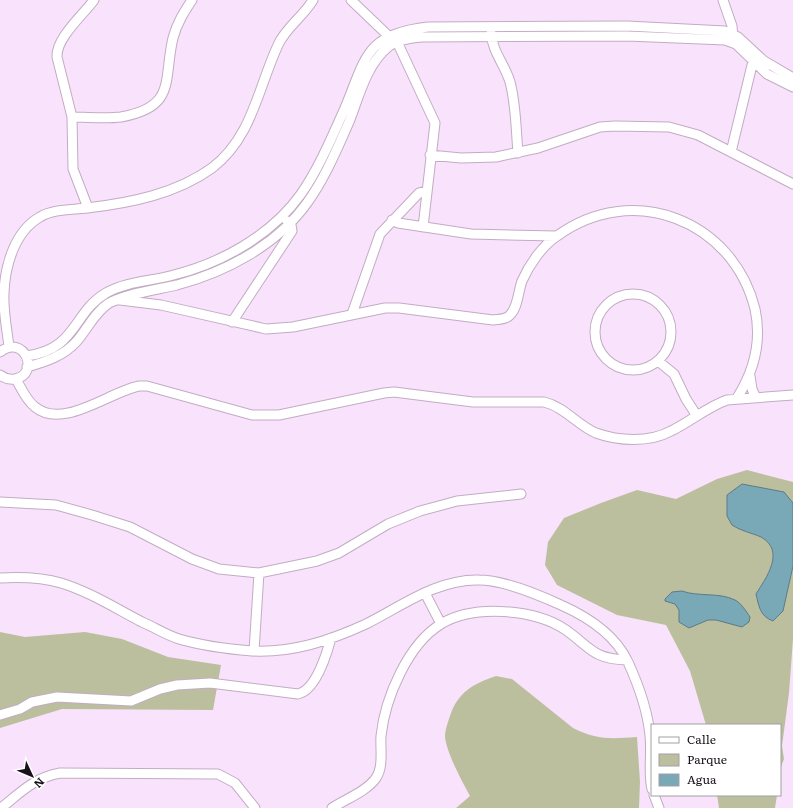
<svg xmlns="http://www.w3.org/2000/svg" width="793" height="808" viewBox="0 0 793 808" font-family="Literata,serif">
<style>
.green{fill:#bbbf9e}
.water{fill:#79a8b7;stroke:#5c7b88}
.lines{fill:none;stroke-linecap:round;stroke-linejoin:round}
.street-casing{stroke:#c2acc3;stroke-width:11}
.street{stroke:#fff;stroke-width:9}
</style>
<rect width="100%" height="100%" fill="#f9e2fb"/>
<path class="green" d="M747,470L793,482V639L789,693L782,746L784,759L780,769V725H706L690,671L666,625L617,615L557,585L545,565L548,542L564,518L601,503L637,490L676,499L717,479Z
M0,632L25,637L85,632L122,639L168,657L221,665L213,710L62,709L0,728Z
M496,676L512,679L573,728C597,740 610,739 637,737L640,782L639,808H456L470,796C462,781 447,754 445,737C445,730 448,722 450,716C458,692 473,684 496,676Z
M717,795H777L775,808H719Z"/>
<path class="water" d="M742,484L784,492L793,503V566L783,611L773,621C760,616 759,607 756,594C766,578 786,551 761,537C752,533 741,531 732,525L727,516V495Z
M682,591C698,597 719,592 735,600C741,603 746,611 750,617L749,622L742,627L716,620H708L689,628L679,622V610L675,604L665,601V599L672,592Z"/>
<g class="lines">
<g class="street-casing">
<path id="street" d="M351,0L399,46L435,123L423,227
M723,0L732,26L733,38
M491,33C492,51 505,65 510,82C516,104 516,130 518,153
M72,117C88,117 105,119 121,117C177,107 163,80 173,38C177,23 184,12 192,0
M731,152L753,61
M430,155L461,158L496,157L538,148L600,127L615,126L669,127L698,135L793,184
M88,208L73,169L72,117L57,57C56,38 83,15 94,0
M392,220L398,223L471,234L555,236
M595 332a38 38 0 1 1 76 0a38 38 0 1 1-76 0Z
M120,300L161,305L266,329L293,327L385,308H399L493,320C498,319 506,320 510,315C518,307 518,292 522,281C529,265 542,246 557,236C632,181 733,220 755,309C762,341 754,371 737,398
M352,314L380,234L419,193L426,191
M232,322L292,231L291,225L287,221
M9,347C7,329 3,311 4,293C5,265 15,231 40,217C53,209 71,210 87,208C130,203 176,194 212,168C252,138 258,88 278,45C286,27 303,17 313,0
M0,352C24,333 41,374 15,379C9,380 4,378 0,375
M26,356C77,350 73,312 106,293C125,282 150,281 170,276C220,264 271,236 301,194C319,168 332,137 345,108C366,58 365,34 428,27L627,26L725,31L738,37L764,61L793,78
M658,361L674,374L686,399L697,416
M27,367C45,362 64,356 77,341C88,328 95,312 109,303C130,293 155,290 177,285C226,272 277,245 307,203C325,178 337,149 349,122C359,97 366,65 388,47C396,40 411,38 422,37L627,36L725,40L736,44L767,74L793,87
M750,376L752,389L756,398
M16,379C21,388 26,400 35,407C63,430 109,392 139,386H147L252,415H279L384,393L394,392L473,402H544C565,407 577,425 596,433C618,441 649,443 671,431C690,422 707,407 727,400L793,395
M0,502L56,505L92,515L130,527L192,559L219,569L259,573L317,561L339,553L388,524L420,511L457,501L521,494
M0,578C20,577 41,577 61,583C90,592 115,608 142,622C154,627 166,635 179,639C203,646 227,649 252,651C292,653 329,641 366,624C402,606 437,579 479,580C504,580 537,594 561,605C588,617 615,634 628,662C638,684 648,712 650,736C652,752 648,775 652,789
M425,593L441,624
M254,651L259,573
M0,715L20,709L32,702L57,697L131,701L160,689L177,685L210,683L298,694C316,690 327,653 331,638
M654,795L659,808
M1,808C21,792 34,778 60,773L218,774L235,783L255,808
M332,808C346,799 367,791 376,778C384,766 380,748 381,736C385,698 408,644 441,624C474,604 535,609 566,630C591,648 593,659 627,660"/>
</g>
<use href="#street" class="street"/>
</g>
<rect x="651" y="724" width="130" height="72" fill="#ffffff" stroke="#a3a0a3"/>
<rect x="659" y="737" width="20" height="6" fill="#ffffff" stroke="#a3a0a3"/>
<text x="687" y="744" font-size="12" fill="#19111a">Calle</text>
<rect x="659" y="754" width="20" height="12" fill="#bbbf9e" stroke="#a3a0a3"/>
<text x="687" y="764" font-size="12" fill="#19111a">Parque</text>
<rect x="659" y="774" width="20" height="12" fill="#79a8b7" stroke="#a3a0a3"/>
<text x="687" y="784" font-size="12" fill="#19111a">Agua</text>
<g transform="translate(32 776) rotate(134)" stroke="#ffffff" stroke-width="3" paint-order="stroke">
<path d="M0-3L7 15L0 10L-7 15Z" fill="#19111a"/>
<text y="-6" font-size="11" font-weight="bold" text-anchor="middle" fill="#19111a">N</text>
</g>
</svg>
